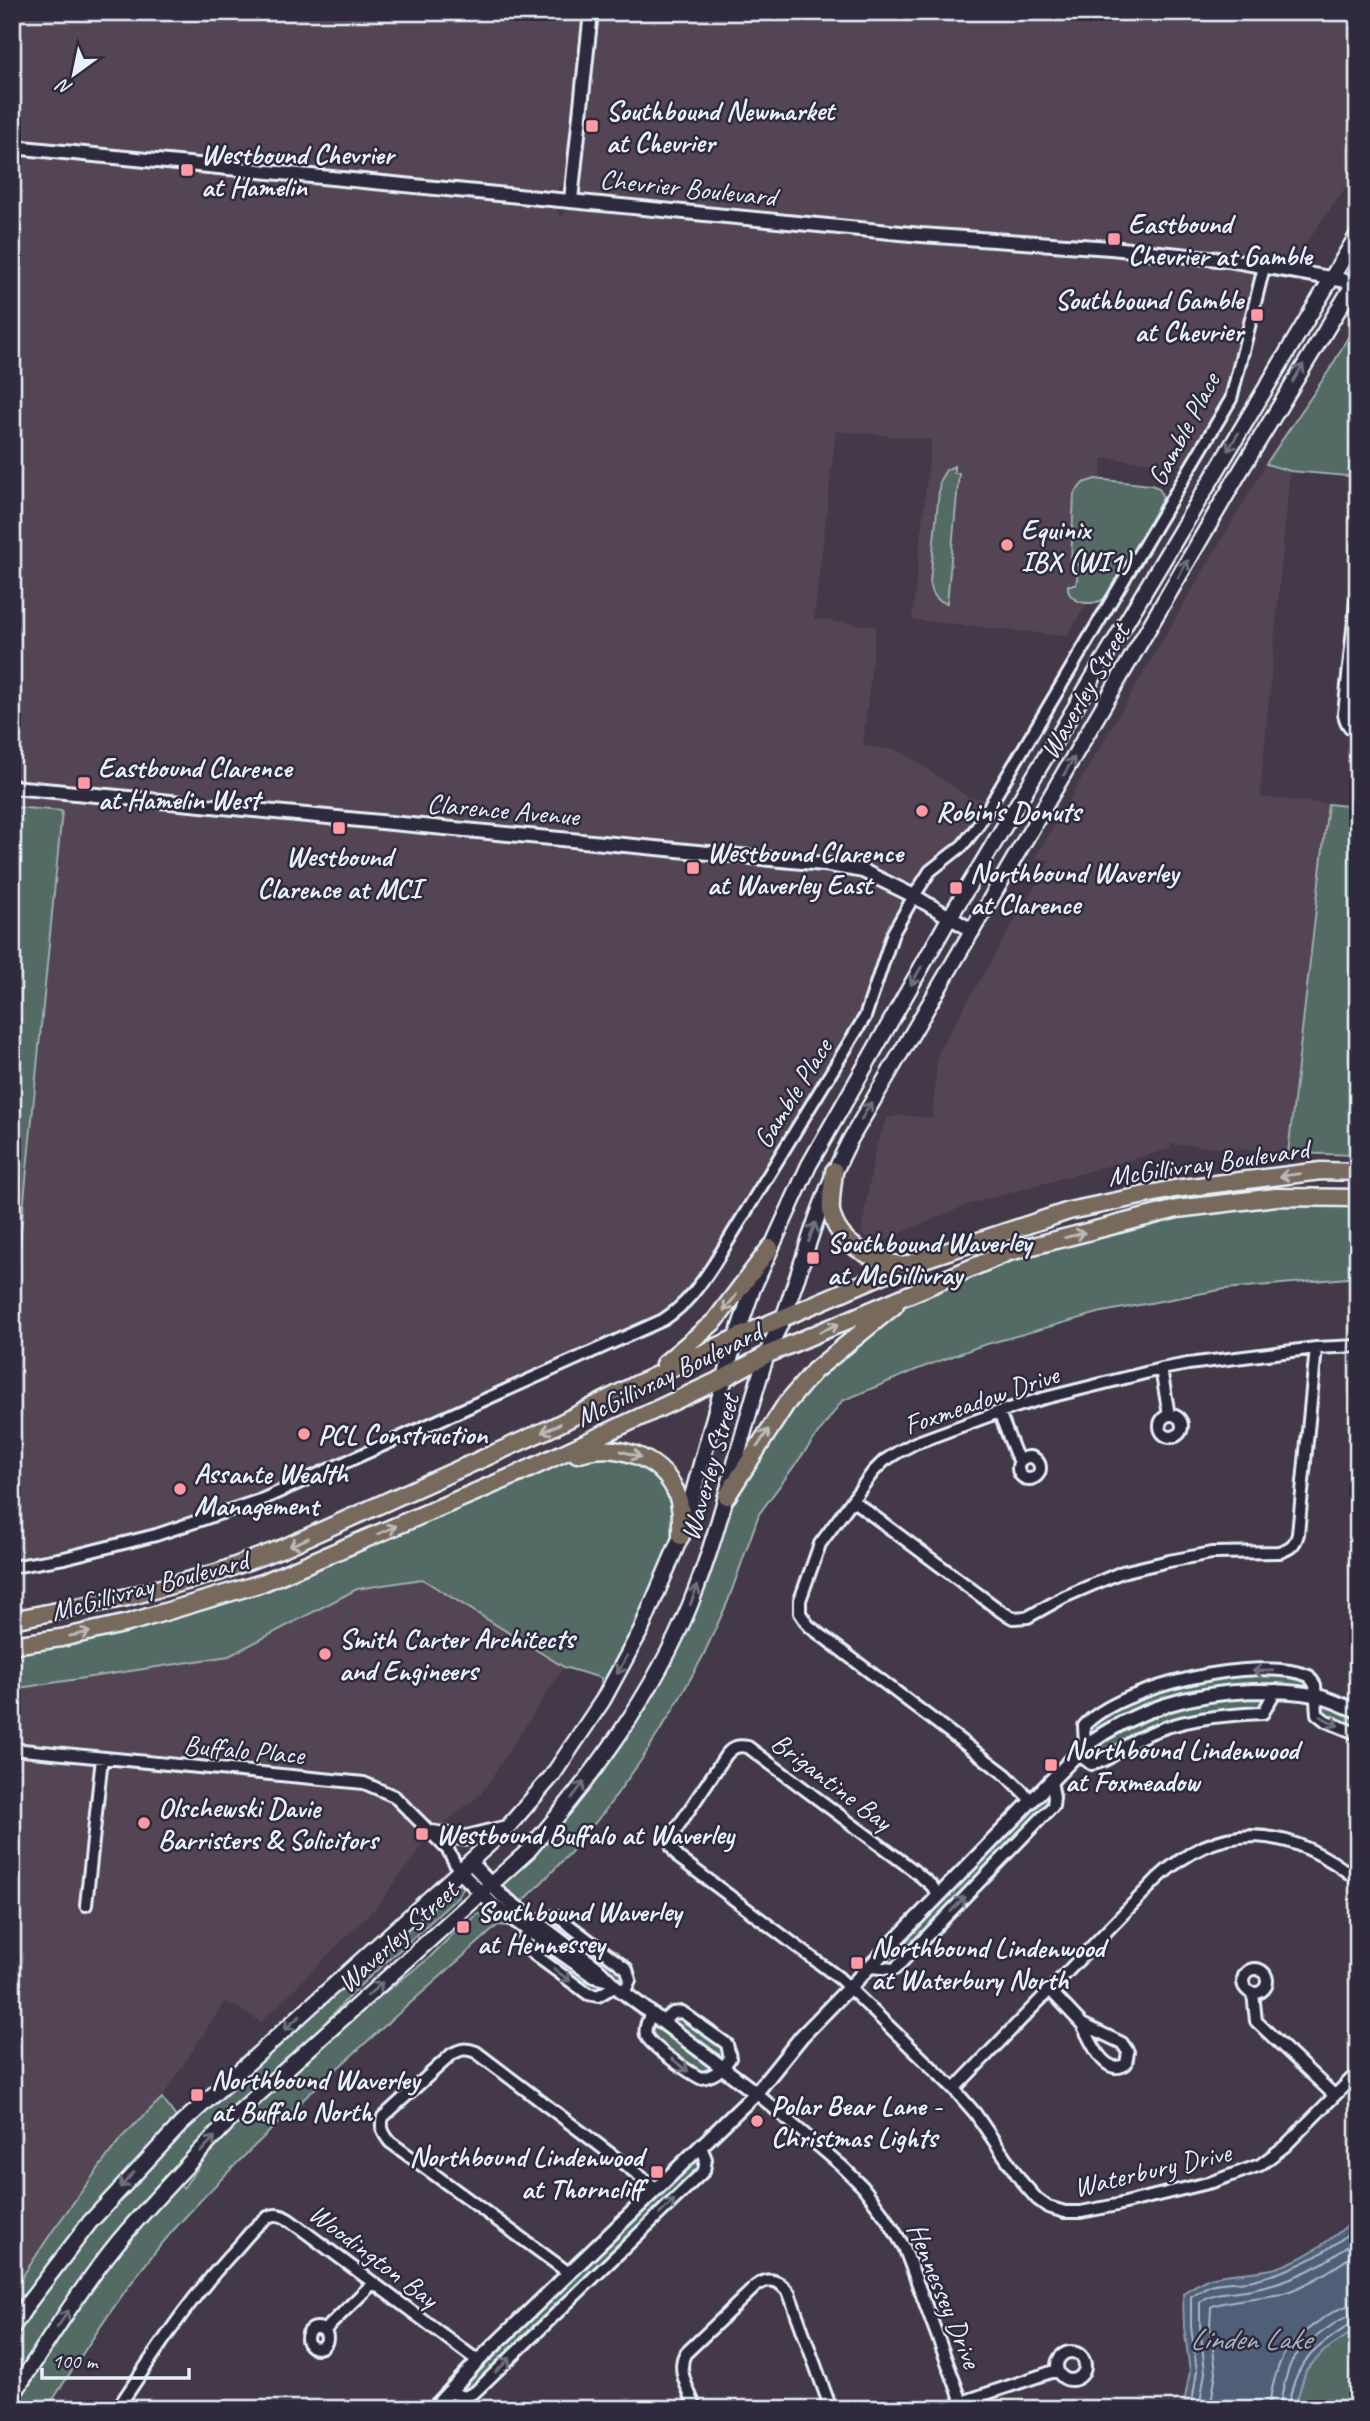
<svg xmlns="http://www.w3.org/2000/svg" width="1370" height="2421" viewBox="0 0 1370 2421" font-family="Caveat,sans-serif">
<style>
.built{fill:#534452;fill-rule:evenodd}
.green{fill:#536a65;stroke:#9eaeae;stroke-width:2}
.water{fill:#4f5e78;stroke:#8c99ab;stroke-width:2}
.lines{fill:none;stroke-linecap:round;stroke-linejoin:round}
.shore{stroke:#abb6c5;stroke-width:2}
.minor-casing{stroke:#e8f1f8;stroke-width:16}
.tertiary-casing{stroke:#e8f1f8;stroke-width:18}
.secondary-casing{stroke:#e8f1f8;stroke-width:19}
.primary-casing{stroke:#e8f1f8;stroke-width:21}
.minor{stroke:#2f2a3d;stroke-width:10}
.tertiary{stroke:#2f2a3d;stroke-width:12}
.secondary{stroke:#2f2a3d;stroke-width:14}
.primary{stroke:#77695c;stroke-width:16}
.oneway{stroke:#70707e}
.oneway2{stroke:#bbbbba}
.poi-dot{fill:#ff9aa2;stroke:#2f2a3d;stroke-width:2.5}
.labels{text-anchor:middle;stroke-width:5;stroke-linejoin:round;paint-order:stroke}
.poi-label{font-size:28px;font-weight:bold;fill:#e8f1f8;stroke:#2f2a3d;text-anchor:start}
.street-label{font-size:28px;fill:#e8f1f8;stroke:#2f2a3d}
.water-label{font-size:30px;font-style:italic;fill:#abb6c5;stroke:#2f2a3d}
</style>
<rect width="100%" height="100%" fill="#443949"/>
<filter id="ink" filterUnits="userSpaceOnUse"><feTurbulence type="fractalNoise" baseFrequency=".0143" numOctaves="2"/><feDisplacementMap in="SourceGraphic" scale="14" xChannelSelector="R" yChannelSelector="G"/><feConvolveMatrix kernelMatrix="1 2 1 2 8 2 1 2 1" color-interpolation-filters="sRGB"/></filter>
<g filter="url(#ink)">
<path class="built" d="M12,12H1358V170L1285,273L1265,267L1228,394L1186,465L1103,458L1088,602L1067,636L912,620L931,440L836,431L814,619L876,626L863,745L901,751L968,797L990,800L971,833L914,896L893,933L865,1017L678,1310L193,1524L12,1567ZM566,180L577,201L560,217L552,198Z
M1266,464L1290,471L1260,797L1328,804L1288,1153L1171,1144L1170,1149L969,1204L878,1243L861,1234L875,1150L887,1118L900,1115L932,1118L938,1052L1050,860L1035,858Z
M422,1579L564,1667L481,1794L432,1833L377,1906L261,2022L225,2001L162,2098L121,2138L54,2229L12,2292V1689L229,1656L357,1589Z"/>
<path class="green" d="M1358,319V477L1290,471L1266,464L1332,366Z
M954,466V473H959L947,603C935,601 932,593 930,582L940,480L946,470Z
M1095,479L1151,485L1159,488L1163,498L1106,597C1095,608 1066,604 1068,585H1076L1079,565L1071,563L1074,494L1083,483Z
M1328,804L1358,807V1155L1288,1153Z
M12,807L62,811L15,1293H12Z
M1358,1198V1277L1225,1289L1102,1312L980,1346L918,1369L842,1401L759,1514L728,1601L703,1656L673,1710L642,1759L604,1812L571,1852L518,1907L487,1888L528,1851L653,1682L727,1496L786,1404L912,1292L1009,1252L1177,1209Z
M600,1450L664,1474L681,1536L603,1700L601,1678L564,1667L422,1579L357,1589L229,1656L12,1689V1645L170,1612L583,1451Z
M1264,1674L1305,1677L1317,1696L1358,1711V1734L1317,1714L1316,1696L1276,1691L1269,1706L1140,1738L1100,1763L1078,1754C1080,1748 1080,1739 1084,1733C1090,1723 1103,1717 1114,1711C1161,1685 1211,1677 1264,1674Z
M1051,1781L1053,1806L895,1969L869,1967Z
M461,1882L464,1887L458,1897L353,1992L317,2032L233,2108L173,2168L125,2223L89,2269L12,2384V2338L81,2241L194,2118L455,1884Z
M485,1912L498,1917L508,1926L498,1925C393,2020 283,2111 187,2215C132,2274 90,2342 47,2409H12L100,2277L131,2237L180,2185L183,2188L223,2135L362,2010L428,1959L456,1931L460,1933L476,1915Z
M556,1920L622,1969L626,1978L624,1982L548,1922Z
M531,1937L602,1987L603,1990L592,1992L531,1946L529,1942Z
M678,2015L719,2043L726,2053L724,2059L672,2020Z
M651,2024L711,2068L710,2071L704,2073L697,2071L652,2038L650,2034Z
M162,2098L181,2124L29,2302L12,2297V2292L54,2229L121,2138Z
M700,2157L702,2167L475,2387L465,2393L459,2390Z
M1358,2328V2409H1294L1306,2370L1324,2351Z"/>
<path class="water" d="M1358,2216V2328L1324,2351L1306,2370L1294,2409H1183L1190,2371L1184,2327L1183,2293C1191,2288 1199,2283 1207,2279C1223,2272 1256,2274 1276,2268C1307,2258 1335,2237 1358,2216Z"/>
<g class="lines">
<path class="shore" d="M1191,2409L1197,2371L1191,2327V2296C1197,2293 1204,2288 1210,2285C1223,2281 1240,2283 1253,2280C1292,2271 1329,2253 1358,2225
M1199,2409L1205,2372L1200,2326V2301C1218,2290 1232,2293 1252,2289C1290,2282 1329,2264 1358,2237
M1210,2409L1216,2372L1210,2326L1211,2307C1223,2300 1263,2298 1281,2294C1308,2286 1334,2268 1358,2252
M1269,2409C1269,2397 1277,2367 1283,2356C1294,2337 1336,2304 1358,2304
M1280,2409C1280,2399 1287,2370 1292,2361C1302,2346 1340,2315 1358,2314
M1288,2409C1294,2361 1314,2349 1351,2324L1358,2323"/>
<g class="minor-casing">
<path id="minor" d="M1358,582L1344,714C1346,723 1349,729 1358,732
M1161,1369L1169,1415
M999,1412L1015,1453L1020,1461
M1160 1426a11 11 0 1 1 22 0a11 11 0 1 1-22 0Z
M1018 1468a11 11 0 1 1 22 0a11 11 0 1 1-22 0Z
M852,1500L1002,1612L1013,1618L1028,1617L1064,1597L1122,1572L1169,1561L1212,1553L1280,1552C1291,1548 1295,1545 1298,1534L1316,1348
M12,1567L64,1558L156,1535L263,1499L663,1320C686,1305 699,1287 714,1264L865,1017L893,933L914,896L930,871L963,845L977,827L1231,399L1264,267
M1085,1746L1084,1726C1119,1686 1259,1655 1309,1676L1315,1685L1317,1714L1326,1721L1358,1734
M12,1749L364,1783L394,1796L448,1850L459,1871
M1078,1754L1091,1764C1110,1762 1123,1746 1139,1738C1177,1719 1222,1715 1263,1713L1276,1690
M1031,1800L1006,1775L809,1626L800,1613V1600L820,1544L873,1472L884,1461L898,1452L915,1443L999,1412L1041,1399L1161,1369L1188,1364L1316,1348L1358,1346
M939,1895L931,1885L912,1869L748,1747C737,1745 733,1747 726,1755L671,1837L672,1848L679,1858L839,1978L954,2089L975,2113L1022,2182L1037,2199L1048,2207L1065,2212H1081L1117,2205L1212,2182L1260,2165L1285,2146L1358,2072
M86,1905L102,1758
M539,1923L546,1917L557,1916L627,1969L630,1980L624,1993
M529,1932L525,1937L527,1949L588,1994L598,1996L615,1986
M869,1967L895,1969L1053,1806L1054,1797L1051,1781
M1243 1981a12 12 0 1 1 24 0a12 12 0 1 1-24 0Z
M1049,1989L1082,2024
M1253,1993L1256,2021L1334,2095
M651,2013C648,2020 644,2028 646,2035C650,2046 689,2072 700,2078C714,2077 723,2069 730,2058L727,2044L682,2012L673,2013L662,2021
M1082,2024L1122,2043L1128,2052L1126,2064C1104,2078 1090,2039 1082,2024Z
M954,2089L1158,1878C1224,1817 1291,1827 1358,1880
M756,2093L842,2166L863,2187L887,2219L904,2247L962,2402
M569,2273L390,2142C383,2133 380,2128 383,2117L452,2054C461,2049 466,2048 476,2052L657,2189
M307 2338a10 10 0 1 1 20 0a10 10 0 1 1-20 0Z
M324,2331L373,2283
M1057 2366a14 14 0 1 1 28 0a14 14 0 1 1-28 0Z
M448,2392L465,2397L475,2392L704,2171L706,2159L701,2147
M117,2409C155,2353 190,2297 237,2248C246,2238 256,2224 268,2217C277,2212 285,2217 292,2222L478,2361
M696,2409C690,2392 676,2371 685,2354L756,2286C769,2276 779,2280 789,2293L831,2409
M952,2409L962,2402L1057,2370"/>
</g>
<g class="tertiary-casing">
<path id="tertiary" d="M12,147L921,235L1111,248L1228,260L1358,283
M571,200L591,12
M12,787L824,864L863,871L914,896L973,931
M470,1862L502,1896L597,1968L615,1986L756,2093
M459,1871L493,1905L594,1976L605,1979
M433,2409L478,2361L756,2093L802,2036L1085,1746C1136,1709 1190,1693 1252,1691C1273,1691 1296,1691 1317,1696C1331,1699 1344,1706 1358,1711"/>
</g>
<g class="secondary-casing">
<path id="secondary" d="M432,1833L465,1838L506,1828
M12,2328L29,2302L90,2222L181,2124L507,1828L552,1776L603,1700L641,1630L681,1536L736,1338L753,1288L809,1165L950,917L1358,234
M12,2396C46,2345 79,2290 118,2242C153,2200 192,2160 230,2120L528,1851C592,1777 653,1696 690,1605C723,1523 739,1439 766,1357C770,1343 778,1331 783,1318C788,1305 792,1291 797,1278C812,1231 827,1184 850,1140L1238,475L1358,277"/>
</g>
<g class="primary-casing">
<path id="primary" d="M834,1171C833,1183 830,1199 831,1211C837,1245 873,1260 903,1266
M664,1364L715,1321L770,1248
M577,1454C613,1441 660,1456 676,1492C682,1506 681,1521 681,1536
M727,1496L786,1404L814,1371L895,1305
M12,1620L128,1597L219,1572L283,1548L551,1428L633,1386L736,1338L903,1266L1069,1211L1174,1189L1321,1171L1358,1172
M12,1645L61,1638L128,1623L262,1583L518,1474L726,1377L766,1355L1009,1252L1177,1209L1276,1197L1358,1198"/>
</g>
<use href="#minor" class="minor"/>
<use href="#tertiary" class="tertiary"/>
<use href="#secondary" class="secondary"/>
<use href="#primary" class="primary"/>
</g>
<defs><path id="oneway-shaft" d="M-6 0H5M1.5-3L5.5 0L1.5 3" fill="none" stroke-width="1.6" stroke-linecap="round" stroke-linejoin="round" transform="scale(1.75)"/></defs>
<g class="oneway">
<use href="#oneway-shaft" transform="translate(1298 373) rotate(-59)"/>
<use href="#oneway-shaft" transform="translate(1233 442) rotate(121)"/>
<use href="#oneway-shaft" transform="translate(1183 569) rotate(-60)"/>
<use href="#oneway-shaft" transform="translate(1069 766) rotate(-60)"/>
<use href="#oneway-shaft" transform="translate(916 976) rotate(120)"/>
<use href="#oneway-shaft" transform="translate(866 1111) rotate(-60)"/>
<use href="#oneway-shaft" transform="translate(812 1232) rotate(-71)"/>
<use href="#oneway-shaft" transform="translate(694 1595) rotate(-69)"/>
<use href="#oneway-shaft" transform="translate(622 1665) rotate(119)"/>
<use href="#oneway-shaft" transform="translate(1263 1671) rotate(179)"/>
<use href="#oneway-shaft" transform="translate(1329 1721) rotate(28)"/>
<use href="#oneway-shaft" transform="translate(578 1790) rotate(-53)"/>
<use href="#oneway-shaft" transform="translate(958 1904) rotate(-46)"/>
<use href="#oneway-shaft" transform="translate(562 1975) rotate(37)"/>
<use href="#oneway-shaft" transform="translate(375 1989) rotate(-42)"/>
<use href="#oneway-shaft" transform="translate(292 2023) rotate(138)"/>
<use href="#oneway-shaft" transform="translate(680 2065) rotate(37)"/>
<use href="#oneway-shaft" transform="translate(208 2144) rotate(-47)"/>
<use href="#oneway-shaft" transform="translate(127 2180) rotate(133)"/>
<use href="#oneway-shaft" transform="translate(667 2207) rotate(-44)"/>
<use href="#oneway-shaft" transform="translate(63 2319) rotate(-56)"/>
<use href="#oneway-shaft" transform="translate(503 2365) rotate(-44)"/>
</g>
<g class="oneway2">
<use href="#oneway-shaft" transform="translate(1290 1175) rotate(173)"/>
<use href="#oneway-shaft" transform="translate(1075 1235) rotate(-14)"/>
<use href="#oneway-shaft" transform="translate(730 1303) rotate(128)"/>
<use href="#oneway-shaft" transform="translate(829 1328) rotate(-23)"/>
<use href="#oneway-shaft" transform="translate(551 1428) rotate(154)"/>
<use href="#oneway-shaft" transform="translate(763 1438) rotate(-57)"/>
<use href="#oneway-shaft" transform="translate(631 1454) rotate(17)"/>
<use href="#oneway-shaft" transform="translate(387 1530) rotate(-24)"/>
<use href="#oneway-shaft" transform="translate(299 1542) rotate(157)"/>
<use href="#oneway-shaft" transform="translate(80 1634) rotate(-11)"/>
</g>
</g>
<g class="poi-dot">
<rect x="585" y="119" width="14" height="14" rx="3.5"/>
<rect x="180" y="163" width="14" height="14" rx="3.5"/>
<rect x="1107" y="232" width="14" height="14" rx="3.5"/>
<rect x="1250" y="308" width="14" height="14" rx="3.5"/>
<circle cx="1007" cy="545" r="7"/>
<rect x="77" y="776" width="14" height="14" rx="3.5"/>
<circle cx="922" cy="811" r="7"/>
<rect x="332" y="821" width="14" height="14" rx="3.5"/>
<rect x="686" y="861" width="14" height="14" rx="3.5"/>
<rect x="949" y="881" width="14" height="14" rx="3.5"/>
<rect x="806" y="1251" width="14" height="14" rx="3.5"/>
<circle cx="304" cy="1434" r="7"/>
<circle cx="180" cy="1489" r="7"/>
<circle cx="325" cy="1654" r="7"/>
<rect x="1044" y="1758" width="14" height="14" rx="3.5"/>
<circle cx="144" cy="1823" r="7"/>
<rect x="415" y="1827" width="14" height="14" rx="3.5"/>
<rect x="456" y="1920" width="14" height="14" rx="3.5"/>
<rect x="850" y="1956" width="14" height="14" rx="3.5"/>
<rect x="190" y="2088" width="14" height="14" rx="3.5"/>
<circle cx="757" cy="2121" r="7"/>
<rect x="650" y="2165" width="14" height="14" rx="3.5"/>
</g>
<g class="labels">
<g class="poi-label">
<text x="606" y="120">Southbound Newmarket<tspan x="606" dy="32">at Chevrier</tspan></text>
<text x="201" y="164">Westbound Chevrier<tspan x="201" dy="32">at Hamelin</tspan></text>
<text x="1128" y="233">Eastbound<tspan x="1128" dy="32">Chevrier at Gamble</tspan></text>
<text x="1243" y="309" text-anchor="end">Southbound Gamble<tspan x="1243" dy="32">at Chevrier</tspan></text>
<text x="1021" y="539">Equinix<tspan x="1021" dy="32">IBX (WI1)</tspan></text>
<text x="98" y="777">Eastbound Clarence<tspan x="98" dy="32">at Hamelin West</tspan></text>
<text x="936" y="821">Robin's Donuts</text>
<text x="707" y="862">Westbound Clarence<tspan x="707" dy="32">at Waverley East</tspan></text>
<text x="339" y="866" text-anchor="middle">Westbound<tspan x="339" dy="32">Clarence at MCI</tspan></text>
<text x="970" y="882">Northbound Waverley<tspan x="970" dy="32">at Clarence</tspan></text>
<text x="827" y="1252">Southbound Waverley<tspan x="827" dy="32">at McGillivray</tspan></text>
<text x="318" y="1444">PCL Construction</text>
<text x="194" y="1483">Assante Wealth<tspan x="194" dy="32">Management</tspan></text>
<text x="339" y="1648">Smith Carter Architects<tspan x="339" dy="32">and Engineers</tspan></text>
<text x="1065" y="1759">Northbound Lindenwood<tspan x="1065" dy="32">at Foxmeadow</tspan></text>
<text x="158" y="1817">Olschewski Davie<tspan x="158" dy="32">Barristers &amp; Solicitors</tspan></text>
<text x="436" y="1844">Westbound Buffalo at Waverley</text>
<text x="477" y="1921">Southbound Waverley<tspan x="477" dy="32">at Hennessey</tspan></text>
<text x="871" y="1957">Northbound Lindenwood<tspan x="871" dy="32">at Waterbury North</tspan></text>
<text x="211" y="2089">Northbound Waverley<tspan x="211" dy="32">at Buffalo North</tspan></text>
<text x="771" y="2115">Polar Bear Lane -<tspan x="771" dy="32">Christmas Lights</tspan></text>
<text x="643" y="2166" text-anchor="end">Northbound Lindenwood<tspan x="643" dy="32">at Thorncliff</tspan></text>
</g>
<g class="street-label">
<text transform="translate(688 187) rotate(6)" y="10">Chevrier Boulevard</text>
<text transform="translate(1183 429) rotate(-62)" y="10">Gamble Place</text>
<text transform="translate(1084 691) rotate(-60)" y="10">Waverley Street</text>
<text transform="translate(503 809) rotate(5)" y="10">Clarence Avenue</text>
<text transform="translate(792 1093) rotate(-58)" y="10">Gamble Place</text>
<text transform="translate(1208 1162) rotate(-8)" y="10">McGillivray Boulevard</text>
<text transform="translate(668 1374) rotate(-26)" y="10">McGillivray Boulevard</text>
<text transform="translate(981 1399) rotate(-19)" y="10">Foxmeadow Drive</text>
<text transform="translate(709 1467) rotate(-74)" y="10">Waverley Street</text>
<text transform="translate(149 1585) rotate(-15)" y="10">McGillivray Boulevard</text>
<text transform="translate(244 1749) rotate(5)" y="10">Buffalo Place</text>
<text transform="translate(832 1781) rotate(37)" y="10">Brigantine Bay</text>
<text transform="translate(397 1936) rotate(-42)" y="10">Waverley Street</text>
<text transform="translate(1152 2169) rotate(-13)" y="10">Waterbury Drive</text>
<text transform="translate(374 2255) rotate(37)" y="10">Woodington Bay</text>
<text transform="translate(945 2295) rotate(68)" y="10">Hennessey Drive</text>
</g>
<g class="water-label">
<text x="1250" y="2349">Linden Lake</text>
</g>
</g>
<rect width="1370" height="2421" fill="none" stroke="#2f2a3d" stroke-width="42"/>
<rect x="21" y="21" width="1328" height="2379" fill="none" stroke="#e8f1f8" stroke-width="2.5" filter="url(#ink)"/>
<g transform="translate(74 74) rotate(213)" stroke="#2f2a3d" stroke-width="5" paint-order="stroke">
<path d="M0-5L12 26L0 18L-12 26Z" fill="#e8f1f8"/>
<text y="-10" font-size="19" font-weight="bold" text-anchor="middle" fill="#e8f1f8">N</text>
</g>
<path d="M42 2368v10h147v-10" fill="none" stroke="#e8f1f8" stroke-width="3.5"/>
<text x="52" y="2368" font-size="21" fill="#e8f1f8" stroke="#2f2a3d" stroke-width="5" paint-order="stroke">100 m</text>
</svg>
